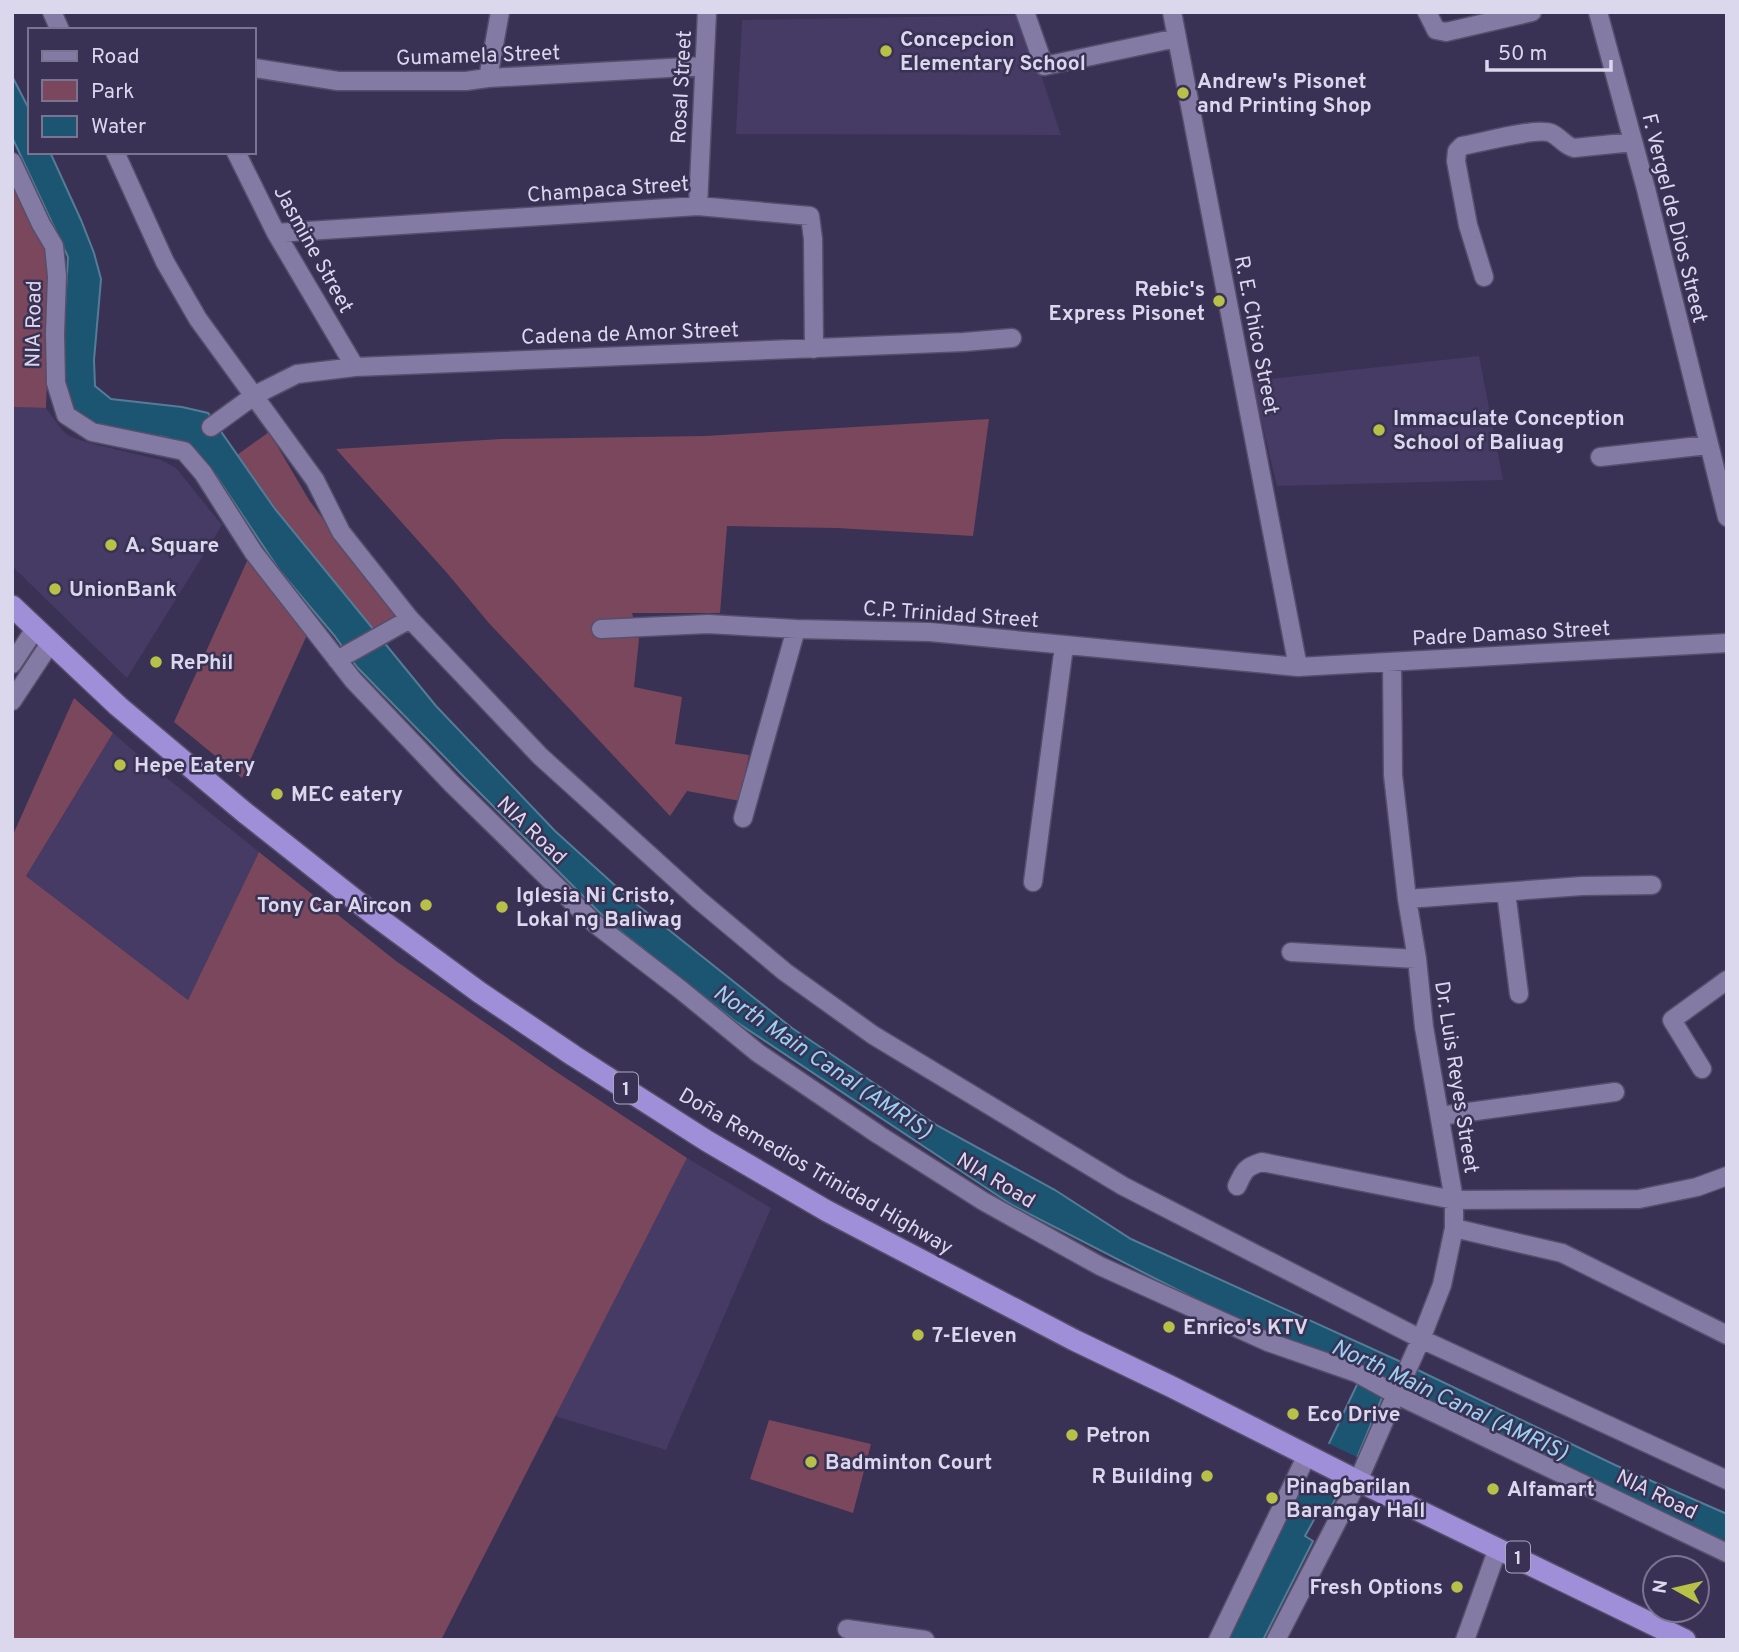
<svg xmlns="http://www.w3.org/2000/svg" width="1739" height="1652" font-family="Overpass,sans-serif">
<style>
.built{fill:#453b64}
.green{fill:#7a475c}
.water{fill:#1b5572;stroke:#557c97;stroke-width:2}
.pier{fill:#3a3254}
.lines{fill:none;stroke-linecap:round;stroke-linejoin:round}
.minor-casing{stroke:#564e6b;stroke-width:21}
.highway-casing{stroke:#564e6b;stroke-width:24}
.minor{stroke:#837ba3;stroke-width:18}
.highway{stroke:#9f8ed8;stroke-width:21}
.poi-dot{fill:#b7c148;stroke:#3a3254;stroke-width:2.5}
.labels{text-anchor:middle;stroke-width:5;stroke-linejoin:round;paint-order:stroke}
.shield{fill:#3a3254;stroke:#aba6bf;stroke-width:2}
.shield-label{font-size:19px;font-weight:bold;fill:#dbd7ed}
.poi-label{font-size:21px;font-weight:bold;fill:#dbd7ed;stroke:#3a3254;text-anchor:start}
.street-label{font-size:21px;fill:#dbd7ed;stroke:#3a3254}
.water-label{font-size:23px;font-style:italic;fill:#99d2f2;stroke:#3a3254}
</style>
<rect width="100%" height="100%" fill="#3a3254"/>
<path class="built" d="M1021,15l40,120 -325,-1 6,-114z
M1479,356l24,124 -226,6 -25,-105z
M12,407l34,1 16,22 7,6 20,7 72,17 15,8 46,57 -95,153 -115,-112z
M113,733l24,21 122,98 -71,148 -162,-124z
M687,1158l84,50 -105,242 -111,-34z"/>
<path class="green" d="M12,176l36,76 3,14 -5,142 -34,-1z
M989,419l-16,117 -136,-8 -110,-2 -7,87h-88l7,26 -5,48 48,10 -7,47 74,11 -9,46 -53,-10 -17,25 -182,-194 -41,-49 -111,-124 165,-10 204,-3z
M269,432l40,68 25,34 66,82 -25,16 -100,-123 -38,-54z
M248,559l59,76 -65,143 -68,-56z
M74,698l39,35 -87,143 162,124 71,-148 137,109 159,110 132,87 -246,482h-429v-803z
M769,1420l102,24 -18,69 -103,-34z"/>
<path class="water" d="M12,76l18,35v41h20l31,68 13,33 7,26 -7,81 1,26 16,13 71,8 26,6 67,96 161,197 119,125 75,68 162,129 146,98 117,64 76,49 268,122 216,104 112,49v29l-225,-108 -76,-34 -40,-13 -29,70 -27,51 -8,-4 -17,31 8,5 -50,99h-35l70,-149 26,-37 40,-84 -126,-49 -226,-116 -277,-184 -125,-98 -145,-145 -108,-111 -23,-32 -54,-64 -65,-97 -24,-28 -27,-9 -57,-8 -29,-13 -11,-15 -6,-27 7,-117 -56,-120z"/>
<path class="pier" d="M1325,1442l34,16 -20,39 -35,-18z"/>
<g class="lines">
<g class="minor-casing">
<path id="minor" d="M52,12l8,18
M1025,12l19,54 133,-28
M1172,12l126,655
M1427,12l9,18 10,2 86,-20
M1598,12l48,177 81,328
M254,68l84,13h128l22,-3 216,-12
M488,78l12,-66
M115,152l50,110 33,57 117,161 26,52 69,87 130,137 159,144 86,72 88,63 250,151 298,153 306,141
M236,152l40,81 79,134
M12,162l29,62 13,22 3,30 -2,58 1,49 10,32 26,17 92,19 19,22 51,80 99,127 99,104 142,139 87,67 77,63 121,82 104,66 117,65 168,76 89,31 40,22 330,158
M698,206l9,-194
M276,233l422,-27 112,10 3,23 1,110
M1484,277l-16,-52 -12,-64 1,-10 5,-5c18,-3 74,-19 89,-13 9,4 14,13 23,15l59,-6
M211,427l44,-32 42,-21 58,-7 609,-25 48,-4
M1600,457l108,-12
M601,629l107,-5 88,5 134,3 368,35 429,-24
M337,660l73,-41
M12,664l23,-35
M12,701l39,-59
M743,818l53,-189
M1033,882l31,-236
M1506,892l13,102
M1407,899l175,-13 70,-1
M1291,952l126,7
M1702,1069l-30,-49 55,-40
M1440,1116l175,-24
M1237,1186c7,-15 8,-19 25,-24l192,38 185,-1 58,-12 30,-11
M1454,1228l108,25 165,82
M847,1629l78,11
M1218,1640l89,-185
M1276,1640l82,-159 31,-71 32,-71 21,-54 12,-57v-28l-30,-173 -7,-68 -10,-60 -14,-124 -1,-113
M1465,1640l33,-92"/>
</g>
<g class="highway-casing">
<path id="highway" d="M12,606l106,100 126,106 129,102 106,78 95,64 133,85 120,70 247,129 98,47 186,94 327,159"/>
</g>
<use href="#minor" class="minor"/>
<use href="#highway" class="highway"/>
</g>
<g class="poi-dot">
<circle cx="886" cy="51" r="7"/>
<circle cx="1183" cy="93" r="7"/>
<circle cx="1219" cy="301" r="7"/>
<circle cx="1379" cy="430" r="7"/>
<circle cx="111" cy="545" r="7"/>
<circle cx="55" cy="589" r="7"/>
<circle cx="156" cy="662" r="7"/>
<circle cx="120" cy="765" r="7"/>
<circle cx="277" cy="794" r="7"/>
<circle cx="426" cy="905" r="7"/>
<circle cx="502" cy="907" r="7"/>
<circle cx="1169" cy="1327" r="7"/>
<circle cx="918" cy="1335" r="7"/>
<circle cx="1293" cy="1414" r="7"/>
<circle cx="1072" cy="1435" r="7"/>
<circle cx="811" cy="1462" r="7"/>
<circle cx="1207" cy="1476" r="7"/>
<circle cx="1493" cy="1489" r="7"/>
<circle cx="1272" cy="1498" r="7"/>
<circle cx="1457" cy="1587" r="7"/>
</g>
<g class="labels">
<g class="shield">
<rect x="614" y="1072.5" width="24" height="31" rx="5"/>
<rect x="1506" y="1541.5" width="24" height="31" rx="5"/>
</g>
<g class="shield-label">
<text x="626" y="1095">1</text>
<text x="1518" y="1564">1</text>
</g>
<g class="poi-label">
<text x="900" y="46">Concepcion<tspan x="900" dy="24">Elementary School</tspan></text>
<text x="1197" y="88">Andrew's Pisonet<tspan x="1197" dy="24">and Printing Shop</tspan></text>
<text x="1205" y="296" text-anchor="end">Rebic's<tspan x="1205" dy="24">Express Pisonet</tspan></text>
<text x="1393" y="425">Immaculate Conception<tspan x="1393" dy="24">School of Baliuag</tspan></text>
<text x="125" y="552">A. Square</text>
<text x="69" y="596">UnionBank</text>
<text x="170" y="669">RePhil</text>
<text x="134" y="772">Hepe Eatery</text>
<text x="291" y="801">MEC eatery</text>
<text x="516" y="902">Iglesia Ni Cristo,<tspan x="516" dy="24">Lokal ng Baliwag</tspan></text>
<text x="412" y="912" text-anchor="end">Tony Car Aircon</text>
<text x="1183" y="1334">Enrico's KTV</text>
<text x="932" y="1342">7-Eleven</text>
<text x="1307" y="1421">Eco Drive</text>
<text x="1086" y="1442">Petron</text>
<text x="825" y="1469">Badminton Court</text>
<text x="1193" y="1483" text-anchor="end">R Building</text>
<text x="1286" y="1493">Pinagbarilan<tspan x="1286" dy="24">Barangay Hall</tspan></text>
<text x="1507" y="1496">Alfamart</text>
<text x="1443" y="1594" text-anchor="end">Fresh Options</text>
</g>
<g class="street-label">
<text transform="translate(478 55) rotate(-2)" y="7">Gumamela Street</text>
<text transform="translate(681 87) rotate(-87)" y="7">Rosal Street</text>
<text transform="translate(608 189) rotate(-4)" y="7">Champaca Street</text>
<text transform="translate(1675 218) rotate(76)" y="7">F. Vergel de Dios Street</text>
<text transform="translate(314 249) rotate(61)" y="7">Jasmine Street</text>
<text transform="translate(33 324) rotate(-89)" y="7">NIA Road</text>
<text transform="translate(630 333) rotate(-2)" y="7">Cadena de Amor Street</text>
<text transform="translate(1257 335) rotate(79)" y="7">R. E. Chico Street</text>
<text transform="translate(951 614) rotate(4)" y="7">C.P. Trinidad Street</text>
<text transform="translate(1511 633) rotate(-3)" y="7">Padre Damaso Street</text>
<text transform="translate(532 830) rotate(44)" y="7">NIA Road</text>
<text transform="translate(1457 1077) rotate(81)" y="7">Dr. Luis Reyes Street</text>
<text transform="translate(816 1171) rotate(30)" y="7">Doña Remedios Trinidad Highway</text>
<text transform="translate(996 1180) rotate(31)" y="7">NIA Road</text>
<text transform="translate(1657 1494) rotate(26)" y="7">NIA Road</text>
</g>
<g class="water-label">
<text transform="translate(823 1061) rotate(34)" y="8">North Main Canal (AMRIS)</text>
<text transform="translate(1450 1399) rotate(25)" y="8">North Main Canal (AMRIS)</text>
</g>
</g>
<rect width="1739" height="1652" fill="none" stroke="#dbd7ed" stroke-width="28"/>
<rect x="28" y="28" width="228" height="126" fill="#3a3254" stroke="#7a7491" stroke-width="2"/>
<rect x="42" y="51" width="35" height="10" fill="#837ba3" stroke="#7a7491" stroke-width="2"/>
<text x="91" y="63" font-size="21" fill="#dbd7ed">Road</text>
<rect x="42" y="80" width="35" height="21" fill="#7a475c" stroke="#7a7491" stroke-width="2"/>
<text x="91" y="98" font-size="21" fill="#dbd7ed">Park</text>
<rect x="42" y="116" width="35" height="21" fill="#1b5572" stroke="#7a7491" stroke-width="2"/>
<text x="91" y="133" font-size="21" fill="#dbd7ed">Water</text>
<g transform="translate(1676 1589) rotate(278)"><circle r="33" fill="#3a3254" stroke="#7a7491" stroke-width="2"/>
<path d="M0-5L12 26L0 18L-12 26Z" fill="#b7c148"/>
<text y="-10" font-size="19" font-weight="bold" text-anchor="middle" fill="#dbd7ed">N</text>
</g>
<path d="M1487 60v10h124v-10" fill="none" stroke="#dbd7ed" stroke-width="3.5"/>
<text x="1498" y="60" font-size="21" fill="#dbd7ed" stroke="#3a3254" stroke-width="5" paint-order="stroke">50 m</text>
</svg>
